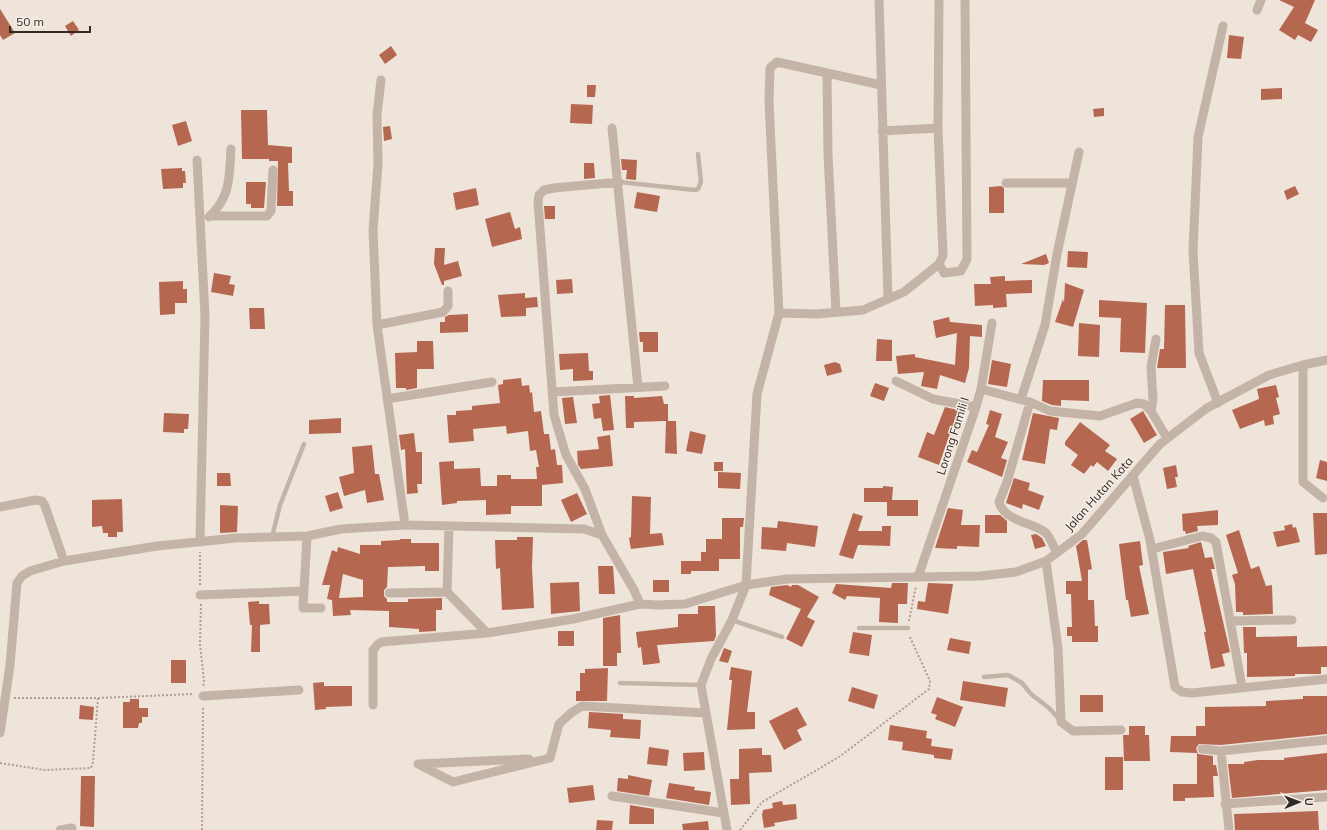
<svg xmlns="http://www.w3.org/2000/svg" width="1327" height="830" font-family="Mulish,sans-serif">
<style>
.building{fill:#b66750;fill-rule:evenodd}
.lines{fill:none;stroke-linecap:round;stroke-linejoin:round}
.path{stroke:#b09f92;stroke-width:2;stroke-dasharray:2 2;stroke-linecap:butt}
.service{stroke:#c4b4a8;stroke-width:4.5}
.minor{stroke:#c4b4a8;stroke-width:9}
.labels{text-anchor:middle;stroke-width:3;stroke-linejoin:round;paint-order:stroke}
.street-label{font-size:12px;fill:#322a27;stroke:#f6eee6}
</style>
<rect width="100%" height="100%" fill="#eee4da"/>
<path class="building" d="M1279,0h36l-10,23 13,7 -7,12 -13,-7 -3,5 -16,-10 15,-23z
M0,9l15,24 -12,7 -3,-5z
M73,21l6,9 -8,6 -6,-10z
M1229,35l15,2 -3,22 -14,-1z
M391,46l6,9 -12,9 -6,-9z
M587,85h9l-1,12h-8z
M1282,88v11l-21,1v-11z
M571,104l22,1 -1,19 -22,-1z
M1104,108v8l-10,1 -1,-8z
M241,110h26l1,35 24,2v16h-4l1,28h4v15h-16l1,-45h-9v-2h-27z
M186,121l6,20 -14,5 -6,-21z
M390,126l2,13 -8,2 -1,-14z
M621,159l16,1 -1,20 -10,-1 1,-9h-5z
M584,163h10l1,15 -11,1z
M182,168v3h3l1,12h-3v5l-20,1 -2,-20z
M246,182h20l-2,26h-13v-4h-5z
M1001,186l3,2v25h-15v-26z
M1295,186l4,8 -12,6 -3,-9z
M476,188l3,17 -23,5 -3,-17z
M637,192l23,4 -3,16 -23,-4z
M544,206h11v13h-10z
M510,212l5,17 5,-2 2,12 -30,8 -7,-28z
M435,248h10l-1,17 14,-4 4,15 -18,5v4h-2l-8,-21z
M1068,251l20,1 -1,16 -20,-1z
M1046,254l3,9 -5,2 -23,-1z
M214,273l17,3 -2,8 6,1 -2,11 -22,-4z
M1005,276v5l27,-1v13l-26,1 1,13 -14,1v-3l-18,1 -1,-22h17l-1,-7z
M572,279l1,14 -16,1 -1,-14z
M183,281v8h4v14h-12v11l-15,1 -1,-33z
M1065,283l19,7 -11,37 -18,-5 8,-23 1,4z
M525,293v5l12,-1 1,10 -12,1v8l-25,1 -3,-22z
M1099,300l48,3 -2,50 -25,-1 1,-34 -22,-1z
M1165,305h20l1,63h-29l3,-19h4z
M249,308h15l1,21h-15z
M468,314v18l-28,1v-11h5v-5l4,-2z
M949,317l1,5 32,3v12l-12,-1 -1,32 -4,15 -25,-8 -3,14 -16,-3 3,-14 -26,2 -2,-18 19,-2v3l40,8 2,-32 -21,5 -3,-17z
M1079,323l21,2 -1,32 -21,-1z
M639,332h19v20h-15v-10h-3z
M877,339l15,1v21h-16z
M417,341h16l1,28h-17v19l-11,2v-2h-10l-1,-35 22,-1z
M588,353l1,18h4v9l-20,1v-12l-13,1 -1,-16z
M992,360l19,4 -4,23 -19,-3z
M835,362l5,2 2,8 -15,4 -3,-11z
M521,378l1,8 7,-1 1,8 2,-1 2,20 7,-1 3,23h5l2,16 4,-1 2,16h5l1,18 -21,2v21h-31v8l-25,1v-15l-29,1v2l-15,2 -3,-43 15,-1v8l26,-1 1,18h16v-11h14v4h26l-1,-12h3l-3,-17 -6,1 -2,-20 -21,3 -1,-8 -33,3 1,12 -25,2 -2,-28h9v-4l16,-1v-4l28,-3 -2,-18 5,-1v-4z
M1043,380h46v21l-28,-1v6l-9,-1 -10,-4z
M875,383l14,5 -5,13 -14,-5z
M1276,385l3,12 -3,1 4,16 -7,2 1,8 -9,2 -1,-6 -24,9 -8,-19 27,-11 -2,-10z
M610,395l4,35 -11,1 -2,-13 -7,1 -2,-15 8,-1 -1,-7z
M625,396h9v2l28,-2 2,8h4v17h8l1,33 -12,-1 1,-32 -32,1v6h-8z
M573,397l4,26 -12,1 -3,-26z
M945,407l17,4 -6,15 -3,-1 -14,40 -21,-8 9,-25 7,3z
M990,410l12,4 -7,23 13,5 -7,16 6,2 -5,17 -35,-15 5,-12 5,2 12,-27 -3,-1z
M1143,411l14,24 -13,8 -14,-24z
M164,413l25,1 -1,15h-4v4l-21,-1z
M1033,413l26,5 -2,12 -7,-1 -5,35 -23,-4z
M341,418v15l-32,1v-14z
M1080,422l30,23 -5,6 12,8 -9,12 -11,-9 -4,5 -2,-2 -7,9 -13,-9 7,-10 -13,-10v-3z
M690,431l16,4 -4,19 -16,-3z
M414,433l2,19h6v32h-5l1,9 -11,1 -2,-45 -4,1 -2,-15z
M610,435l3,31 -32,3 -3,-4 -1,-14 22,-2 -2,-12z
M372,445l3,29h4l5,26 -17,3 -2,-13 -21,6 -5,-19 15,-4 -2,-26z
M1320,460l7,2v19l-11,-3z
M714,462h9v9h-9z
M1176,465l2,12h-3l2,10 -10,2 -4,-21z
M718,472l23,1 -1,16 -22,-1z
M217,473h13l1,13h-14z
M1014,478l16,5 -2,7 16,6 -5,14 -16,-6 -1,5 -16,-6z
M883,486l10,1 -1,13h26v16h-31v-14h-23v-14h19z
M338,492l5,16 -13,4 -5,-16z
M577,493l10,21 -16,8 -10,-22z
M632,496l19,1 -1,37 12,-1 2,12 -33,4 -2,-11 2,-1z
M122,499l1,33h-6v5h-9v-4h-5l-1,-7 -10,1v-27z
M220,505l18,1 -1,26 -17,1z
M948,508l15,2 -2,15h19l-1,22 -22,-1v3l-22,-1z
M1218,510v15l-21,1 1,5 -12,3 -1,-3h-2l-1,-17z
M853,513l10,3 -5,15h24v-5h9l-1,20 -32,-1 -5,14 -14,-4z
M1313,513h14v41l-12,1z
M985,515h15l7,6v12h-22z
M722,518h22l-1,9h-3v32h-21v12h-28v3h-10v-13h20v-9h5v-13h16z
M778,521l40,5 -3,21 -28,-4 -1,8 -25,-2 1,-22 15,1z
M1292,524l1,4 3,-1 4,15 -23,5 -4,-15 12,-2 -1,-4z
M1239,530l12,39 8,-3 7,20 6,-1 1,29 -30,1v-3h-7l-1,-28 -3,-9 6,-2 -12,-38z
M1036,534l6,4 4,8 -11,3 -4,-14z
M517,537h16l-1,30 2,41 -32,2 -2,-42 -4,1 -1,-29h22z
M400,539h11v4h28v28h-14v-5l-37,1 -1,20 -3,3v6l3,3v3h21v-3l34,-1v12h-6v21l-17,1v-3l-30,-2v-16l-39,-1 1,5 -18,1 -1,-16 -5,-1 3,-14h-8l10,-35 5,2 1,-5 22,7v-9h21v-4l19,-1zM343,574l20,6v17l-24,1z
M1083,540h4l5,29 -4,1v30h6l1,26h3v16h-26v-6h-5v-9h5l-1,-33h-5v-13h16l-6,-35z
M1140,541l3,24 -4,1 10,48 -18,3 -3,-17h-2l-7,-56z
M1201,542l4,16 7,-1 3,12h-4l19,83 -8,2 3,12 -14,3 -7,-37h2l-13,-63 -27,5 -3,-22 26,-4 -1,-2z
M598,566h15l2,28h-16z
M653,580h16v12h-16z
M579,582l1,29 -29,3 -1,-31z
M892,583h16l-1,21h-9v19l-19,-1 1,-24 -33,-2 -2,4 -13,-7 4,-9 55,4z
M928,583l25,1 -5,30 -31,-5 1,-8 7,1z
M787,585l4,2 1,-2h6l21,12 -12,20 8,4 -13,26 -16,-8 15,-30 -32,-14 2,-8z
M259,601v3h10l1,20 -10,1v27h-9l1,-27h-2l-2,-23z
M698,606h17l1,30 -2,5 -57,4 3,18 -17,2 -2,-18 -3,1 -2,-16 42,-5v-13h20z
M620,615l1,38h-4v13h-14v-48z
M1243,627h13v10l41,-1v11l30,-1v21h-6v7h-26v2l-48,1v-24h-3z
M558,631h16v15h-16z
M853,632l19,3 -3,21 -20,-3z
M950,638l21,4 -2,12 -22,-4z
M724,648l8,3 -4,12 -9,-2z
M171,660h15v23h-15z
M731,667l21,4 -5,41h8v17l-28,1 5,-50h-3z
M608,668l-1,33h-31v-10h4v-18h5v-4z
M963,681l45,7 -3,19 -45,-7z
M324,682v4h28v20l-26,1v2l-11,1 -2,-27z
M852,687l26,8 -4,14 -26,-8z
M1080,695h23v17h-23z
M1303,696h24v38l-106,11 -22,-1 -3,4 2,6 15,2v9h3l2,11h-5l1,21 -29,1v3h-12v-17h24v-31l-27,-1 1,-16h25v-10h9v-19l61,-1v-5l37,-2z
M937,697l26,10 -8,20 -20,-8 2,-4 -6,-2z
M130,699h9v9h9v9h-6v6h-3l-1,5h-15v-26h7z
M80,705l14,2 -1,13 -14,-1z
M797,707l10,18 -10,5 5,10 -18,10 -15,-29z
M589,712l34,2v5l18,1 -1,19 -30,-2 1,-7 -23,-2z
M890,725l37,6 -1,7 6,1 -1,7 22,3 -2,11 -17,-2v-3l-32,-5 1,-8 -15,-2z
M1129,726h16v9h4l1,26h-26l-1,-26h6z
M649,747l20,3 -2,16 -20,-2z
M762,748v7h9l1,17 -23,1 1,31 -19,1 -1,-26h9v-30z
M704,752l1,18 -21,1 -1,-18z
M1327,753v37l-95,8 -4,-34h16v-2l14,-2h26v-2z
M1105,757h18v33h-18z
M628,775l24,5 -3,16 -32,-5 1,-13 10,1z
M81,776h14l-1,51 -14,-1z
M669,783l26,4 -1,3 17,2 -2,13 -43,-7z
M593,785l2,15 -26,3 -2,-15z
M782,801l1,4 13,-1 1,15 -23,4 1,3 -11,2 -2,-13 1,-5 10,-2 -1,-5z
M630,805l24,4v15h-25z
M1318,811l1,19h-84l-1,-16z
M597,820l16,1 -1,9h-16z
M708,821l1,9h-26l-1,-6z"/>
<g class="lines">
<path class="path" d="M200,585v-33
M201,604l-1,40 4,37 -1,6
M909,621l7,-35
M14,698h84l95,-4
M0,763l45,7 46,-2 2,-6 5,-64
M202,830l1,-124
M740,830l22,-28 77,-45 90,-68 1,-8 -21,-46"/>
<path class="service" d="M619,182l76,8 3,-1 3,-7 -3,-28
M272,537l8,-32 24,-61
M732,620l50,17
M859,628h49
M984,677l24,-2 14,8 9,11 18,14 11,12
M620,683l81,2"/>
<path class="minor" d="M879,0l9,299
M1257,10l4,-10
M381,80l-4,35 1,49 -5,66 4,95 28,200
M612,128l26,259
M882,131l56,-3
M197,160l8,156 -5,226
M1006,183h66
M211,216h56l4,-5 2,-41
M209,217c22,-21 20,-39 22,-68
M939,264l5,9 17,-2 6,-12 -2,-259
M836,312l-8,-158 -1,-81 54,12
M779,313l-10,-212 1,-33 7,-6 50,11
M377,325l66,-13 5,-6v-15
M1303,365v117l20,16
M896,381l37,18 43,8
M981,389l49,13 20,9 50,5 37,-13 7,1 7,7 16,27
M553,392l112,-6
M387,399l105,-17
M1021,399l24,-74 12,-71 22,-102
M1030,402l-23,80 -8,20c5,19 32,20 46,30 5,4 9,16 12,21
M1218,403l-19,-50 -6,-102 5,-114 25,-111
M1151,411l2,-11 -2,-33 5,-28
M1133,476l17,64 25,147 7,5 10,1 135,-14
M0,507l35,-7 7,1 3,5 19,55
M449,526l-2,66 40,41
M602,535l-17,-46 -19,-34 -12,-40 -16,-213 1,-7 5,-5 10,-2 65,-6
M307,536l-4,72h18
M1152,549l50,-13 9,2 5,4 26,145
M1046,561l12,87 3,74 12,9 48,-1
M918,577l58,-170 5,-18 11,-66
M389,593l58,-1
M200,595l104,-4
M1231,621l61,-1
M203,696l96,-6
M373,705v-55l4,-5 4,-3 106,-9 86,-14 67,-15
M0,733l10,-68 7,-82 5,-7 8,-5 34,-10 93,-15 79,-8 71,-2 34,-7 64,-4 179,4 18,6 32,55 6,14 17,1 28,-1 61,-19 41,-6 193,-3 36,-4 30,-11 36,-27 78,-90 47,-36 62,-33 34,-10 24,-5
M1202,749l19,2 106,-11
M1221,751l8,79
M550,758l9,-34 12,-11 11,-7 124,7
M418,764l35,18 97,-24
M418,764l111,-5
M612,796l111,17
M1225,804l102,-7
M60,830l12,-2
M727,830l-26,-145 10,-26 21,-39 14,-35 11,-191 22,-81 38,1 46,-4 41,-18 35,-28 4,-9 -5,-127 1,-128"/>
</g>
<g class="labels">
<g class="street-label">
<text transform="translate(953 436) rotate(-72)" y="4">Lorong Famili I</text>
<text transform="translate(1099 494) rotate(-48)" y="4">Jalan Hutan Kota</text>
</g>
</g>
<g transform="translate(1299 802) rotate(89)" stroke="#f6eee6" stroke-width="3" paint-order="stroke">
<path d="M0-3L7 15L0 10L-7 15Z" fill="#322a27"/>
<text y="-6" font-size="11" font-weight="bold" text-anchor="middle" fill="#322a27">U</text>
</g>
<path d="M10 26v6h80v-6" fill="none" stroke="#322a27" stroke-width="2"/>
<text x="16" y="26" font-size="12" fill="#322a27" stroke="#f6eee6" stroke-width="3" paint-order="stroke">50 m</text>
</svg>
